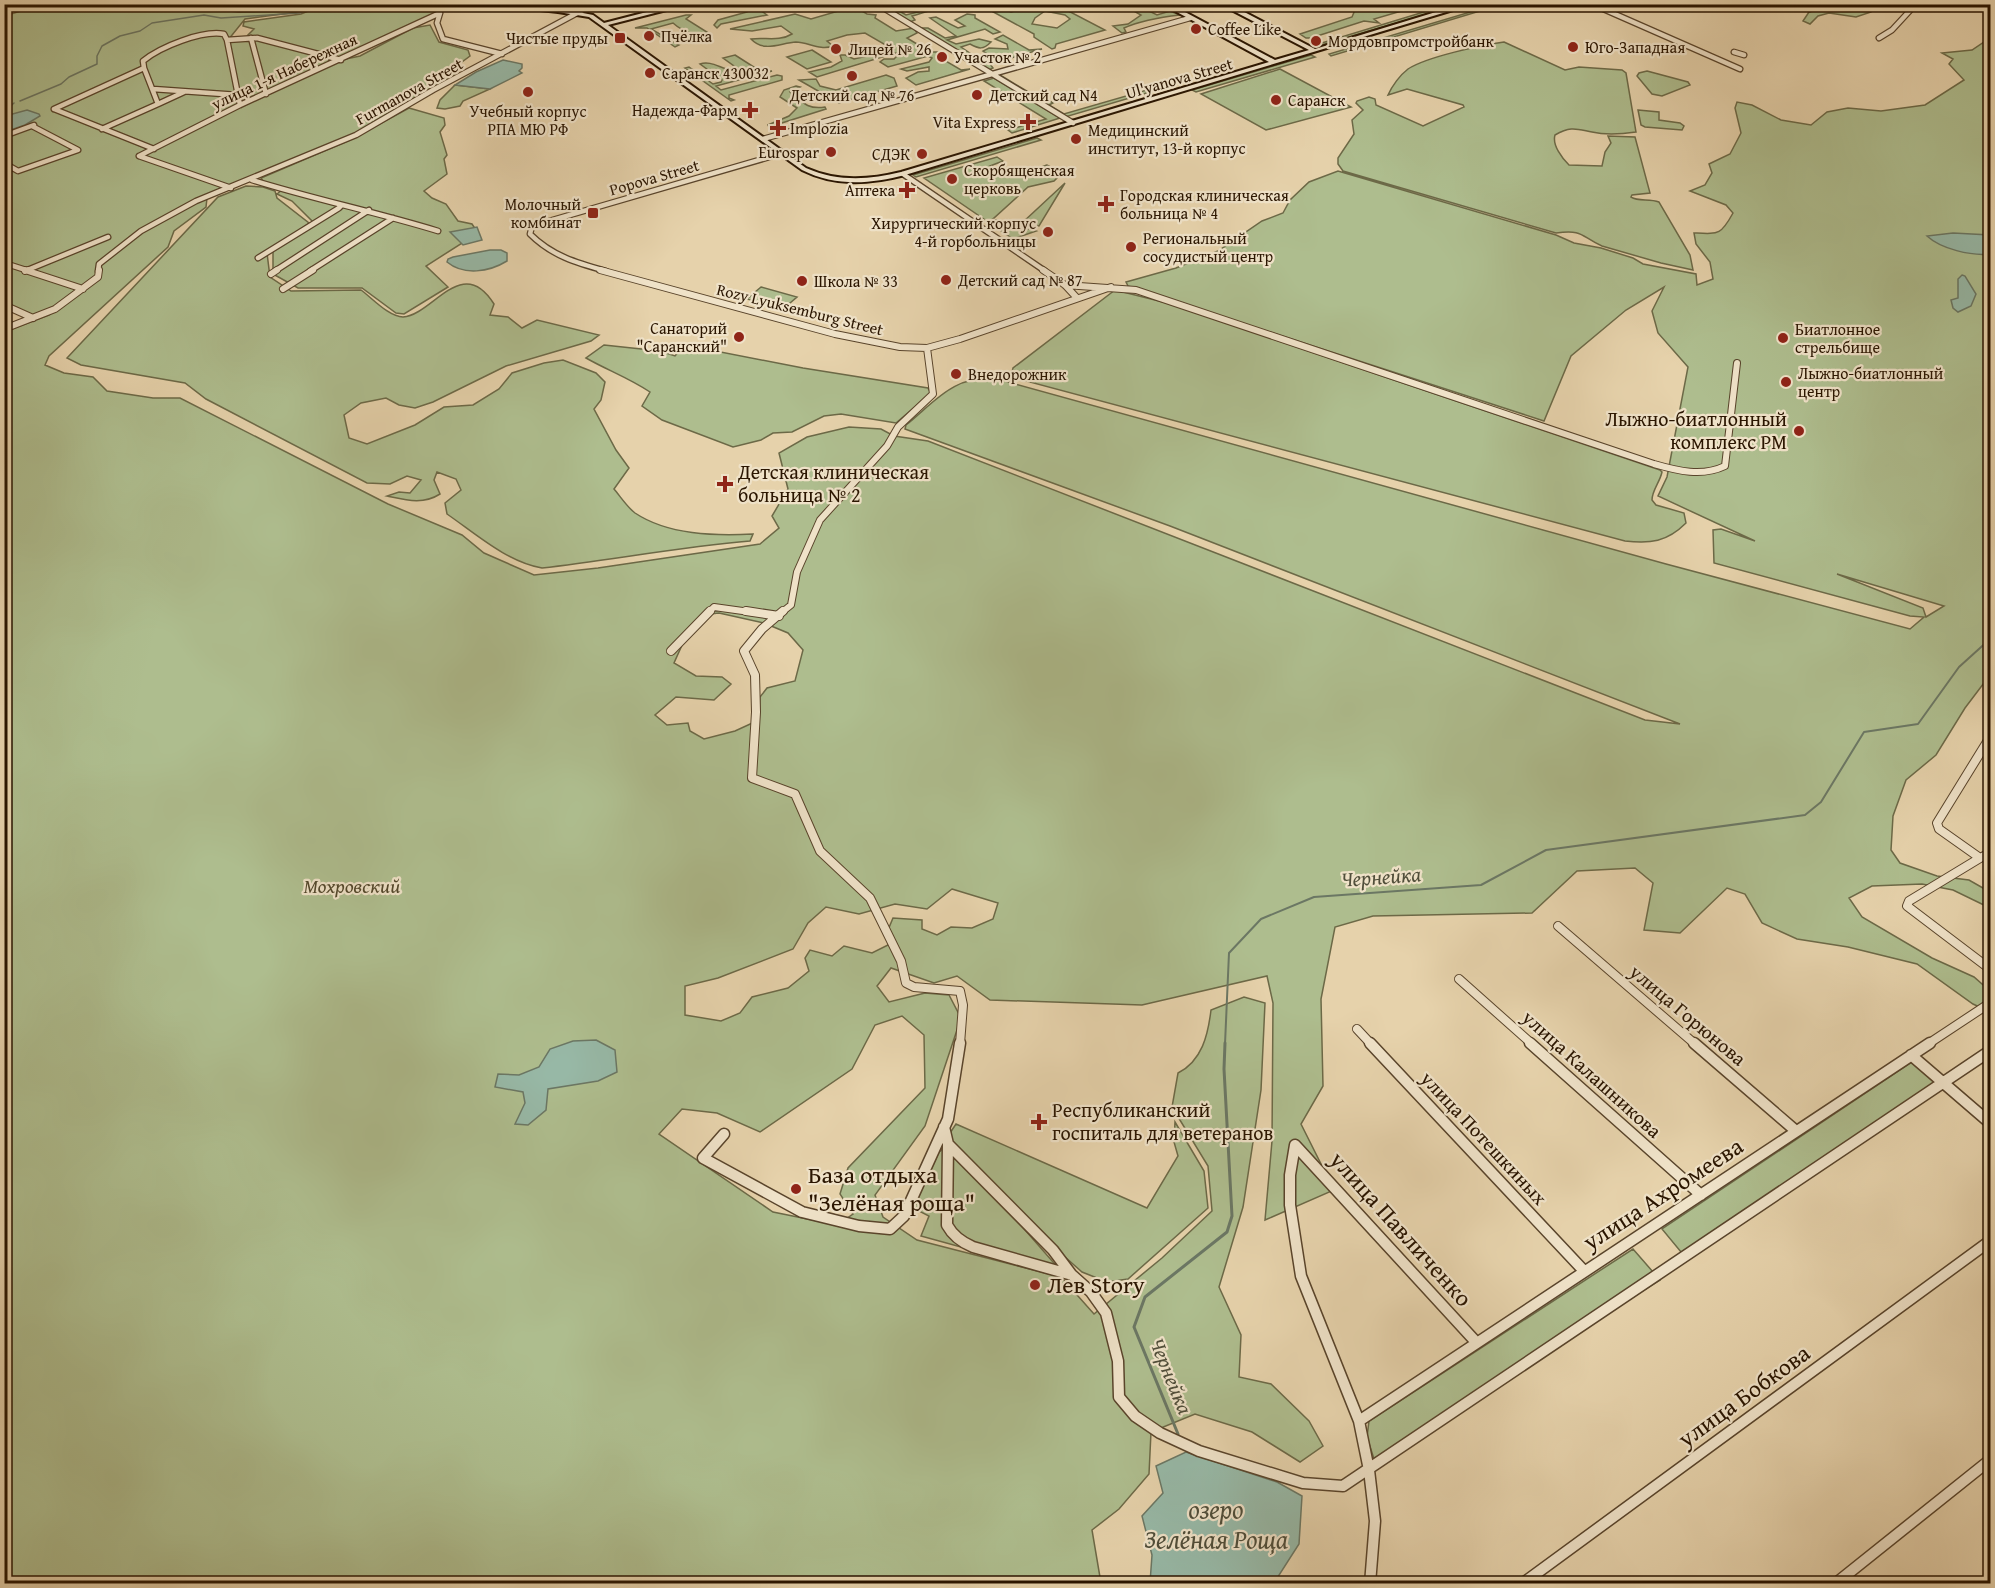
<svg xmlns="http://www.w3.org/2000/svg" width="1995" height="1588" font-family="'Gentium Book Plus',serif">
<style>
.green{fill:#aebd8e;stroke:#6c6947;stroke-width:1.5;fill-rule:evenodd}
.water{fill:#97b8a6;stroke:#6b7764;stroke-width:1.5}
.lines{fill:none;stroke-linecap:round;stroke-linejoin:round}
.stream-far2{stroke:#6b7764;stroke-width:1.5}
.stream-far1{stroke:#6b7764;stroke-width:2}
.stream{stroke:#6b7764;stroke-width:3}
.street-far3-casing{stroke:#59442b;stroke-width:7}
.street-far2-casing{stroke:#59442b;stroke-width:8}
.street-far1-casing{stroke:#59442b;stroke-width:10}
.street-casing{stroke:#59442b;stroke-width:13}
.secondary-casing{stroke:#2a1500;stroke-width:4}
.street-far3{stroke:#efe2c8;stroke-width:4.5}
.street-far2{stroke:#efe2c8;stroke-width:6}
.street-far1{stroke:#efe2c8;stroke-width:8}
.street{stroke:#efe2c8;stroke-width:10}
.secondary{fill:#efe2c8;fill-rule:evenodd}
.poi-dot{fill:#8f2418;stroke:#efe2c8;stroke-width:2}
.labels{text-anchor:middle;stroke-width:4.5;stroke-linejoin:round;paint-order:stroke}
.far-poi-label{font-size:16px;fill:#2a1500;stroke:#efe2c8;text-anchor:start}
.far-street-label{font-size:16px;fill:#2a1500;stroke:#efe2c8}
.poi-label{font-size:20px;fill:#2a1500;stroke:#efe2c8;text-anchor:start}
.park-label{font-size:20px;font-style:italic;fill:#52472b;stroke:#efe2c8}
.street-label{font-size:20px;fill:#2a1500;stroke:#efe2c8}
.water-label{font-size:21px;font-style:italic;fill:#504e3a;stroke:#efe2c8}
.near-poi-label{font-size:24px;fill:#2a1500;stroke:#efe2c8;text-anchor:start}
.near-street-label{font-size:24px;fill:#2a1500;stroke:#efe2c8}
.near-water-label{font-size:26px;font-style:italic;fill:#504e3a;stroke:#efe2c8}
</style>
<rect width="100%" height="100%" fill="#e6d2ab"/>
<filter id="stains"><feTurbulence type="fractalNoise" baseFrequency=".00333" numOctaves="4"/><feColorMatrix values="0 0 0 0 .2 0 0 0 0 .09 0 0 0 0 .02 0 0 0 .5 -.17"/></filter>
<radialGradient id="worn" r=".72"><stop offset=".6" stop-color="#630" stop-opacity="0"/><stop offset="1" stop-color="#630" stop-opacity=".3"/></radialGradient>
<path class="green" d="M42,4l149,3 48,5 66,-1 -60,8 -17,21 27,-3 -7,-2 6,-6 -11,-3 1,-4 57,-8 17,-7 113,1 8,3 -98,49 19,-4 53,-28 17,-3 9,17 29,8 2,6 -8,6 -5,9 3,3 -108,61 -145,63 -1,9 -32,24 -6,16 -119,109 -4,9 19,8 29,4 14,14 46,7h27l208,106 74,31 22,18 50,22 64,-7 162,-24 19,-16 -7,-12 16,-27 -9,-36 28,-16 42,-10 32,2 13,7 34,5 717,279 35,4 -510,-198 -265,-97 1,-4c31,-25 47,-50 91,-46l669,185 244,65 14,-12 -14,-1 -196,-53 -1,-33 8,-1 34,12 -97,-45 9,-19 21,-110 -30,-34 -6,-22 12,-24 -38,23 -55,46 -27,65 -416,-135 -2,-4 50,-14 42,-17 44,-30 21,-8 7,-13 19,-18 29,-11 218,64 18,8 27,5 32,10 10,6 53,10 1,11 16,-6 -3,-17 -14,-18 -2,-11c25,1 27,2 39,-20l-7,-8 -36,-14 15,-6 7,-12 -3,-9 21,-10 11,-21 -6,-25 2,-6 15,3 29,15 30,5 16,-13 21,-4 33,3 44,-6 39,-25 -15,-16 4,-5 -11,-6 30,-3 18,-12v637l-25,33 -29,47 -30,25 -13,36 -2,34 9,13 37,13 32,4 21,12v16l-37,-18 -31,-6 -50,2 -23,12 13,19 70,41 42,19 16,14v21l-17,-8 -56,-40 -69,-17 -51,-8 -35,-16 -17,-29 -18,-6 -47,45 -36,-3 9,-47 -18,-15 -58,3 -45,42 -159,3 -38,11 -14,72 2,87 -22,38 33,66 -69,30 7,-79 1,-138 -6,-27 -125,29 -152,-5 -33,-24 -23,7 -43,-15 -14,18 12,16 36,-9 24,2 12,23 -36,108 -50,69 8,22 34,23 144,37 33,37 68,-56 50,-47 -4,-45 -36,-59 6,-34c24,-12 30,-38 33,-63l33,-13 21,6 -4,87 -18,117 -24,80 22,48 -2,42 32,7 38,37 14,25 -23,16 -48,-30 -57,-18 -44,18 -2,42 -30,35 -27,21 9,53h-1096l-1,-1251 45,-17 19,-14 -35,17 -28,-13v-289zM1837,574l107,32 -18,11 -3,-9zM719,613l45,10 24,10 15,17 -8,31 -28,7 -7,9 -1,23 -24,11 -31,8 -14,-8 -2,-8 -21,2 -12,-10 21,-18 38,3 17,-16 -9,-7 -26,-1 -22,-13 9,-20 27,-29zM952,889l46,14 -5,16 -21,9 -21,-1 -14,8 -15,-6v-9l-29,-2 -5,12v15l-16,8 -28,-7 -12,10 -22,-6 -5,8 4,13 -21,17 -36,9 -12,16 -19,8 -36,-6v-29l33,-8 75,-29 15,-26 18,-16 33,7 36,-10 32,5zM902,1016l22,19 1,53 -77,80 -8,26 13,20 -16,11 -64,-13 -114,-78 23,-25 35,4 43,19 92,-63 23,-44z
M1045,4l12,1 48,25 -49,14 -1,4 -3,1 -18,-12v-3l-48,-26 14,-1 11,5zM1045,11l20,4 5,4 -13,9 -25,-4 3,-6z
M1450,4l8,1 -140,41 -3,-1z
M736,5h17l14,10 -46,9 -4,4 -3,-3 4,-5 29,-8 -1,-4z
M835,5h17l15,9 9,1 -1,3 21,13 18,-3 3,5 -10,5 23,14h8l-1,4 24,14 9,-1 -54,16 -10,-7 12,-6 11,-1v-4l-22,4 -6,-2 28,-7 3,-4 -4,-2 -40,11 -8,-5 4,-3h10l5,-5 -4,-1 -78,24 -8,-5 22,-5 11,-6 -2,-6h5l9,4 13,-3 -7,-7 6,-2 12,6 13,-5 -26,-15 -18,2 -20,6 6,5c-13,5 -25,-4 -37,-4 -16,1 -32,11 -45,-3 14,-2 28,3 41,-5l-11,-8 -29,5 -22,-2 65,-15 16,5 31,-9z
M884,5h5l17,10 12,-3 -12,-7h45l8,4 -1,2c-15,-7 -31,1 -46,5l3,4 -5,2z
M1123,5h14l20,10 13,-4 10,4c-18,2 -38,5 -56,13l2,4 -4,1 -9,-7 15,-2 13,-9z
M1422,5l-48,14 5,4 -15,-2 -53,17h-5l-6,-4 52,-17 3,-7 26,-4z
M1820,5h27l24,5v2l-15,5 -27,-4 -11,3 -8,8 -7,-3 6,-9z
M1487,7l3,1 -159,48 -2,-2z
M967,14l8,1v3l25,14 -7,2 -8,-5 -38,11 9,4 23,-5 12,3c-8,8 -12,7 -21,2l-9,3 22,15 11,-3 -11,-8 6,-3 19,1 -1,-5 -12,-5 8,-4 26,15 13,-1 -52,15 3,4 -4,2 -70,-42h9l17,10 11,-2 -26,-18 6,-1 22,11 7,-2 -10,-6z
M686,15h5l-5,4 24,15c-12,3 -27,-2 -37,-11l-22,6 28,16 -4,2 -28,-19h-12z
M1504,42l61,28 14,-3 43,3 4,3 10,59c-13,2 -32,3 -44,0 -16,-3 -21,-6 -37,3 -3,10 7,23 14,30l33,1 3,-14 6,-9 -3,-7 27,1 15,56 -18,2 -1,2c8,5 18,1 28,5l31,53 3,15 -32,-7 -59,-17c-21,-9 -18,-17 -46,-13l-213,-62 -5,-7v-6l16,-24 -2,-14 11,-10 -7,-7 1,-2 12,-4 6,2 1,6 47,21 41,-19 -1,-2 -56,-16 -19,6c4,-9 12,-20 20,-26 18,-12 74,-24 96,-27z
M812,50l19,12 -24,7 -20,-12z
M735,55l25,16h12l-56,15 5,4 56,-15 5,1v4l-53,15v3l5,2 -3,1 -46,-33 4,-1 24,17 8,-2 1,-2 -22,-16c11,-4 21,5 32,6l2,-4 -11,-8z
M1311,55l4,2 -119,35 -4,-2z
M1280,69l71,38 -85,23 -65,-36z
M1647,71l41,11 2,3 -28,11 -10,-2 -15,-18 2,-3z
M886,75l8,3 3,8 -58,17 -40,-23 17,-1 4,7 16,4z
M1000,75l30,18 5,-1 18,11 -4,2 15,9 107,-31 3,2 -109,32 -69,-41z
M994,78l66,40 -48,15 -4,-3 38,-11 -62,-38z
M455,85l35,4 -27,12 -3,5 -15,3 -8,-1 3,-8z
M796,86l4,1 -10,5c12,10 18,18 35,15l1,2 -57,18 -1,-2 21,-9 8,-8 -17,-11 4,-7z
M409,108l35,10 1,7 -5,7 7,23 -3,4 3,15 -23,17 8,7 14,6 12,17 14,3 6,9 -52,33 22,21 -44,27 -8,-1 -34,-25h-64l-25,-14v-23l41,-28 -22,-22 -15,-7 6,-5 -19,-6 -3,-5 89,-38z
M1638,110l21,2v8l21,3 4,3 -2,4 -37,-3 -4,-2z
M1037,138l4,2 -125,37 -3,-2z
M997,157l6,4 -13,5c19,13 37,6 57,-1l15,8 -8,8 -26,6 -35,32 43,12 -23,8 -89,-61z
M1065,183l-26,43 -17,-3z
M246,186l17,1 12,4 2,7 32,25 -42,30 3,24 21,14 70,-1c11,8 28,27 42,27 30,-2 59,-64 91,-13l-4,11 18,2 14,11 15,-8 62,15 -8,6 -85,25 -73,36 -18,6 -16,-3 -13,-7 -25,5 -17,12 5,23 18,6 48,-19 29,-18 29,-2 26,-16 13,-16 32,-10 19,-3 33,13 9,9 -4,18 -7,9 22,41 13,18 -15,21c6,7 13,18 21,24 33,22 80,23 118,21l-3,7c-70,6 -139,19 -208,27 -35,-6 -66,-34 -95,-54l-2,-11 16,-13 -5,-11 -19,-7 -3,8 6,14c-17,11 -34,6 -53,2l12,-4 11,1 11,-13 -14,-4 -17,8 -23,-1 -161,-84 -21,-16 -104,-18 -14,-7 151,-161z
M761,287l36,10 -14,12 -36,-10z
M1115,290l52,13 493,167 2,2c-2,10 -10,18 -10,28l4,5 28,8 2,10c-19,19 -36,21 -61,18l-614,-164 2,-9z
M604,345l56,6 15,5 10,-11 118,23 125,20 3,5 -35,30 -55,-9 -17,2 -32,16 -19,1 -12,7 -28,7 -71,-27 -20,-14 8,-14c-21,-14 -43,-22 -64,-34z
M1912,1062l25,21 -251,175 -24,-29z
M1175,1122l29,49 4,37 -80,71 -21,3 -25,-10 -17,-15 -112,-110 -3,-14 6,-9 191,84 31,-52 -4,-14z
M945,1148l60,59 55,63 -5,3 -134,-37 8,-20 -16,-8 26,-56z
M1633,1249l27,31 -286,179 -7,-22 2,-16z"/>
<path class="water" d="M503,60l19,4v4l-3,3 3,2 -32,16 -35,-4 21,-13z
M27,110l12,4 1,2 -15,9 -20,7v-16z
M477,227l5,13 -19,5 -13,-13z
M1953,233l37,2v19c-19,2 -49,-5 -63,-18z
M490,250h11l6,3v8c-18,11 -43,15 -60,1l1,-3 5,-2z
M1962,275l3,1 11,18 -5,12 -13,6 -5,-4 -2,-8 7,-2v-19z
M596,1040l19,10 2,22 -19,9 -50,8 -2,21 -18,15 -13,-1 10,-21 -2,-11 -28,-5 3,-13 21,1 20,-8 11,-18 23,-8z
M1186,1452l91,30 25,14 -3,48 -25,39h-124l2,-28 -10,-39 21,-23 -7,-27z"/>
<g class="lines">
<path class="stream-far2" d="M20,101l41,-17 8,-7 28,-13v-8l5,-10 18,-10 20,-5 12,-8 52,-8 17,3 79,-5 20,-9
M4,112l10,-9
M1990,576l-6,8 6,18"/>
<path class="stream-far1" d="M1225,1044l4,-91 32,-34 53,-22 167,-12 65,-35 259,-35 16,-13 43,-70 54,-8 41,-57 31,-28"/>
<path class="stream" d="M1178,1434l-44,-107 11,-30 82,-65 5,-16 -8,-147 1,-26"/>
<g class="street-far3-casing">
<path id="street-far3" d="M877,4l196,119
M1592,4l148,65
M1788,5l22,4 6,-5
M440,13l-3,10 6,16 59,15
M251,38l15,56
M1879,38l13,-8 24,-26
M227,40l30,-2 84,22
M1734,52l10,3
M153,89l85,6
M158,104l26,-12
M54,109l90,-41 -1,-7c17,-14 59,-31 81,-27l3,6 13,65
M54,109l100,40
M102,129l56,-25 -14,-36
M4,136l30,-11
M763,139l427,-121
M139,156l101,-51 200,-92
M139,156l92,32
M4,163l14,8 60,-21 -46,-24
M903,174l142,97
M252,180c61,19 124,32 186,51
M258,258l81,-50 2,-2 -3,-2
M4,263l25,8
M25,271l83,-34
M98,271l1,-7 42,-33 55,-30 160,-66 77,-45 161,-86
M275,271l94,-61
M310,271l83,-53
M606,271c-29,-8 -54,-15 -76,-37l2,-8 251,-73"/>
</g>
<g class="street-far2-casing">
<path id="street-far2" d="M25,270l58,19
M600,270l235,64 65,13 27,1 33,-9 151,-52
M1043,270l22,15 12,13
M25,271l3,-1
M271,274l6,-4
M1065,285l71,5 518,174c24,7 48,13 71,2l12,-103
M283,289l30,-19
M4,305l29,13
M4,329l51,-20 43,-32 1,-7
M708,613l6,-6 43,6
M781,613l10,-8 6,-33 23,-52 67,-74 11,-19 35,-33 -6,-46"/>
</g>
<g class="street-far1-casing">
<path id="street-far1" d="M746,611l33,5
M783,611l-21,18 -18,22 11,24 1,37 -4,66 43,16 25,57 50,47 31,63 5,22 8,4 46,4 3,14 -3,39
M671,651l39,-40
M1990,737l-53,86 2,6 41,29 -71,43 -2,5 83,63
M1980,858l10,-5
M1558,926l137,118
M1459,979l73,65
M1357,1029l14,15
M1928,1044l62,-41"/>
</g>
<g class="street-casing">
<path id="street" d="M1370,1043l214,228
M1530,1043l171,152
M1694,1043l102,88
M1911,1055l79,68
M944,1127l4,17 -1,81c6,11 14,17 26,22l99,28 19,17 15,21 12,48 1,36 16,19 25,17 39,18 104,32 40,3 647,-435
M724,1134l-21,24 99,54 57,14 31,3 14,-13 44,-97 12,-76
M948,1144l105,106 18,24
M1295,1145l-5,30v30l11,71 58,145 10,49 6,51 -5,63
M1295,1145l181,197
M1359,1421l571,-378
M1522,1584l468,-343
M1835,1584l155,-124"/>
</g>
<g class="secondary-casing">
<path id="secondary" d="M484,4h30l44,4 35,7 11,8 74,-19h12l-82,21 198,143c32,14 63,12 95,4l368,-110 -107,-58h8l105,56 34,-10 -89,-46h9l86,45 147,-45h11l-568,171c-35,9 -69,12 -103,-5l-213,-153 -31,-5z"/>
</g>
<use href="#street-far3" class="street-far3"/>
<use href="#street-far2" class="street-far2"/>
<use href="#street-far1" class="street-far1"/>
<use href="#street" class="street"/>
<use href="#secondary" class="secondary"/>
</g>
<g class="poi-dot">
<circle cx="1196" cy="29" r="6"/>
<circle cx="649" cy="36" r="6"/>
<rect x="614" y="32" width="12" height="12" rx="3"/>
<circle cx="1316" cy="41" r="6"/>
<circle cx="1573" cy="47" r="6"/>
<circle cx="836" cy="49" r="6"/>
<circle cx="942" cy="57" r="6"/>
<circle cx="650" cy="73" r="6"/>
<circle cx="852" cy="76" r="6"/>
<circle cx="528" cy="92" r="6"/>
<circle cx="977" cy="95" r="6"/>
<circle cx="1276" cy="100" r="6"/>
<path d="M747 101h6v6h6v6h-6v6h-6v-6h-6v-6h6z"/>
<path d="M1025 113h6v6h6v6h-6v6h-6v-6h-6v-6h6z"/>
<path d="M775 119h6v6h6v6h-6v6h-6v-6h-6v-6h6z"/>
<circle cx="1076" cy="139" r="6"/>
<circle cx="831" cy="152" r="6"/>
<circle cx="922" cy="154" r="6"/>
<circle cx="952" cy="179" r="6"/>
<path d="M904 181h6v6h6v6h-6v6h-6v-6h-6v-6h6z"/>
<path d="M1103 195h6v6h6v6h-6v6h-6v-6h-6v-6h6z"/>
<rect x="587" y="207" width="12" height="12" rx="3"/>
<circle cx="1048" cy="232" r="6"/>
<circle cx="1131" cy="247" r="6"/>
<circle cx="946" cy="280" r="6"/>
<circle cx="802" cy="281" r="6"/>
<circle cx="739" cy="337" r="6"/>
<circle cx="1783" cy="338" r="6"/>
<circle cx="956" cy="374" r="6"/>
<circle cx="1786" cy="382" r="6"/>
<circle cx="1799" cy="431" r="6"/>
<path d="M722 475h6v6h6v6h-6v6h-6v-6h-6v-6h6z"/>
<path d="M1036 1113h6v6h6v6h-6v6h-6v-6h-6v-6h6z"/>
<circle cx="796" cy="1189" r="6"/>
<circle cx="1035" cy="1285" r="6"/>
</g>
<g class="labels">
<g class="far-poi-label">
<text x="1208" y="35">Coffee Like</text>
<text x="661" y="42">Пчёлка</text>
<text x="608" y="44" text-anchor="end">Чистые пруды</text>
<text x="1328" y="47">Мордовпромстройбанк</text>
<text x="1585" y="53">Юго-Западная</text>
<text x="848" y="55">Лицей № 26</text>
<text x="954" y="63">Участок № 2</text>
<text x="662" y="79">Саранск 430032</text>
<text x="852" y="101" text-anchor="middle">Детский сад № 76</text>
<text x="989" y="101">Детский сад N4</text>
<text x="1288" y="106">Саранск</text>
<text x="738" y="116" text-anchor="end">Надежда-Фарм</text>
<text x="528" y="117" text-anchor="middle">Учебный корпус<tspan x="528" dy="18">РПА МЮ РФ</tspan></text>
<text x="1016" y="128" text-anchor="end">Vita Express</text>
<text x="790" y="134">Implozia</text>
<text x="1088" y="136">Медицинский<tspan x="1088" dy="18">институт, 13-й корпус</tspan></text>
<text x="819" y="158" text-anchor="end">Eurospar</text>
<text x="910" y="160" text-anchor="end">СДЭК</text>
<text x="964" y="176">Скорбященская<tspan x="964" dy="18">церковь</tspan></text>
<text x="895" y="196" text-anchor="end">Аптека</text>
<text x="1120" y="201">Городская клиническая<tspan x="1120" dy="18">больница № 4</tspan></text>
<text x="581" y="210" text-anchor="end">Молочный<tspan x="581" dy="18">комбинат</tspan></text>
<text x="1036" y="229" text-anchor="end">Хирургический корпус<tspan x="1036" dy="18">4-й горбольницы</tspan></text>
<text x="1143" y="244">Региональный<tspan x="1143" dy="18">сосудистый центр</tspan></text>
<text x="958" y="286">Детский сад № 87</text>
<text x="814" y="287">Школа № 33</text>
<text x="727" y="334" text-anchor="end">Санаторий<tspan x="727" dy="18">"Саранский"</tspan></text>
<text x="1795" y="335">Биатлонное<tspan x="1795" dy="18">стрельбище</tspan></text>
<text x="1798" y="379">Лыжно-биатлонный<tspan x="1798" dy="18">центр</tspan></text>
<text x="968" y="380">Внедорожник</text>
</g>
<g class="far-street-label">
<text transform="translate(284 71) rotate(-25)" y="6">улица 1-я Набережная</text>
<text transform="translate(1179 78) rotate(-16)" y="6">Ul'yanova Street</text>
<text transform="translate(409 91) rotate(-29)" y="6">Furmanova Street</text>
<text transform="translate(654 177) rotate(-16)" y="6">Popova Street</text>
<text transform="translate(800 309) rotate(14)" y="6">Rozy Lyuksemburg Street</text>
</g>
<g class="poi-label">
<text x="1787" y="426" text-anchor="end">Лыжно-биатлонный<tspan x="1787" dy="23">комплекс РМ</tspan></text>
<text x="738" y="479">Детская клиническая<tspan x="738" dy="23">больница № 2</tspan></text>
<text x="1052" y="1117">Республиканский<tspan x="1052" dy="23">госпиталь для ветеранов</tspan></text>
</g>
<g class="park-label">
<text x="352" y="893">Мохровский</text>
</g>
<g class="street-label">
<text transform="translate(1688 1015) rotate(40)" y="7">улица Горюнова</text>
<text transform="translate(1592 1074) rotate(42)" y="7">улица Калашникова</text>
<text transform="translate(1484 1138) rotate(47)" y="7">улица Потешкиных</text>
</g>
<g class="water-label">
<text transform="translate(1381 877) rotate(-4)" y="7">Чернейка</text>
<text transform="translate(1171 1376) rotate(68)" y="7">Чернейка</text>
</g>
<g class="near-poi-label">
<text x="808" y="1183">База отдыха<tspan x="808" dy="28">"Зелёная роща"</tspan></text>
<text x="1047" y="1293">Лев Story</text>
</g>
<g class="near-street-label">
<text transform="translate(1663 1194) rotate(-33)" y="8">улица Ахромеева</text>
<text transform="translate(1401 1229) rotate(48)" y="8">улица Павличенко</text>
<text transform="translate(1744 1396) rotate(-36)" y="8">улица Бобкова</text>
</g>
<g class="near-water-label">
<text x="1216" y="1518">озеро<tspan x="1216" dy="30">Зелёная Роща</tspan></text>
</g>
</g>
<rect width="1995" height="1588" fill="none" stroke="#e6d2ab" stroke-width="24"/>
<rect x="6" y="6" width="1983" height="1576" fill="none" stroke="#2a1500" stroke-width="3"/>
<rect x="12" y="12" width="1971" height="1564" fill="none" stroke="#2a1500" stroke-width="1.5"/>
<rect width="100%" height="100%" filter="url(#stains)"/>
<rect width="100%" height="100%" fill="url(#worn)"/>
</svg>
